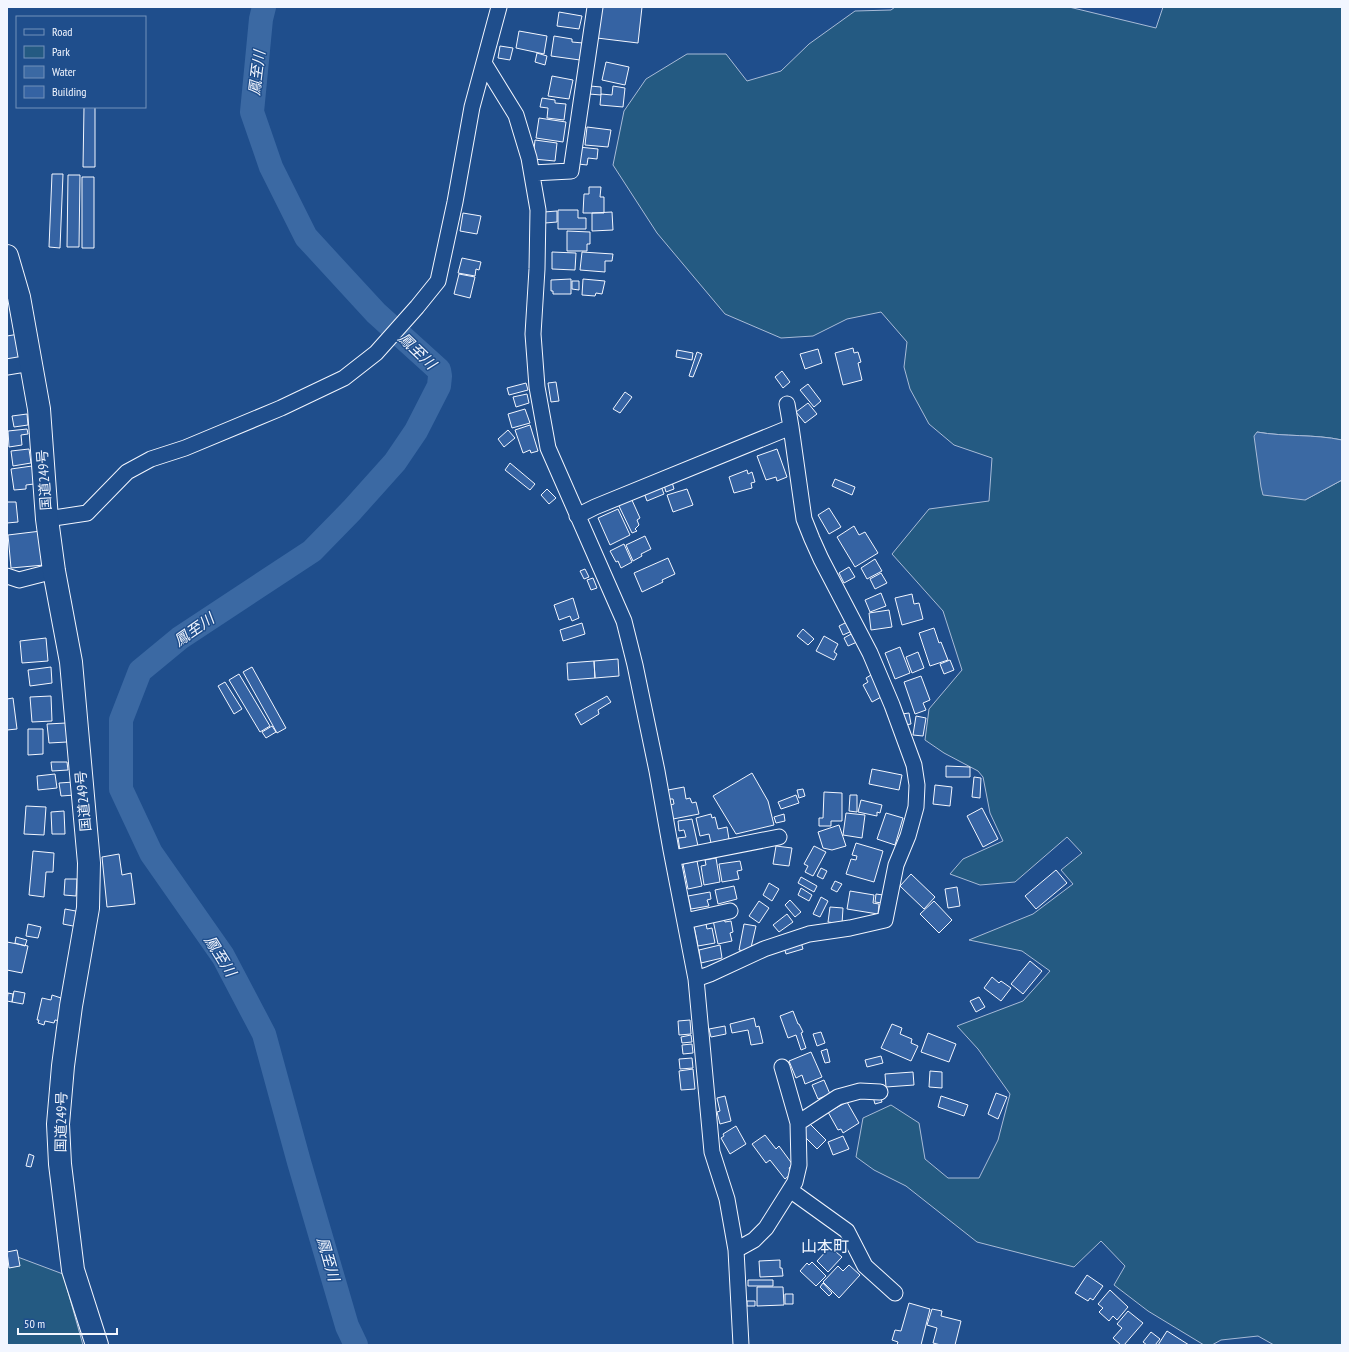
<svg xmlns="http://www.w3.org/2000/svg" width="1349" height="1352" font-family="'PT Sans Narrow','Noto Sans JP',sans-serif">
<style>
.green{fill:#245a82;stroke:#a8bbd7}
.water{fill:#3b69a3;stroke:#a8bbd7}
.lines{fill:none;stroke-linecap:round;stroke-linejoin:round}
.river{stroke:#3b69a3;stroke-width:24}
.building{fill:#3563a3;stroke:#f2f6ff}
.minor-casing{stroke:#f2f6ff;stroke-width:17}
.highway-casing{stroke:#f2f6ff;stroke-width:24}
.minor{stroke:#1f4e8c;stroke-width:15}
.highway{stroke:#1f4e8c;stroke-width:22}
.labels{text-anchor:middle;stroke-width:3;stroke-linejoin:round;paint-order:stroke}
.street-label{font-size:14px;fill:#f2f6ff;stroke:#1f4e8c}
.water-label{font-size:15px;font-style:italic;fill:#f2f6ff;stroke:#1f4e8c}
.quarter-label{font-size:16px;fill:#f2f6ff;stroke:#1f4e8c}
</style>
<rect width="100%" height="100%" fill="#1f4e8c"/>
<path class="green" d="M895,7h174l87,21 7,-21h179v433c-28,-6 -57,-3 -85,-8l48,68 37,-20v865h-68l-16,-9 -37,4 -9,5h-8l-56,-34 -34,-26 11,-19 -24,-25 -27,26 -97,-25 -71,-56 -32,-16 -18,-13 7,-39 28,-13 28,18 6,36 23,19h31l19,-38 12,-46 -32,-45 -21,-23 66,-25 27,-30 -28,-20 -53,-11 64,-26 40,-30 -12,-14 21,-17 -15,-16 -52,45 -35,3 -30,-11 13,-15 40,-18 -13,-28 -7,-36 -5,-6 -34,-18 -19,-13 4,-31 33,-39 -19,-59 -51,-57 37,-45 60,-8 3,-43 -38,-13 -25,-21 -19,-35 -6,-22 3,-25 -26,-30 -34,7 -34,17 -32,2 -56,-24 -68,-81 -44,-68 11,-54 22,-32 41,-25h39l21,27 34,-10 28,-27 46,-33 36,-1z
M7,1253l56,21 20,71h-76z"/>
<path class="water" d="M1257,432c28,5 57,2 85,8v40l-37,20 -42,-5 -2,-8 -7,-51z"/>
<g class="lines">
<path class="river" d="M264,7l-3,12 -9,93 19,55 35,70 70,76 63,57 1,6 -1,10 -23,45 -21,31 -43,48 -40,41 -132,87 -40,33 -19,49v69l30,64 72,103 41,78 35,128 48,164 9,19"/>
</g>
<path class="building" d="M600,7h42l-4,36 -41,-5z
M559,12l23,4 -3,13 -22,-3z
M519,31l28,5 -3,18 -28,-6z
M554,36l18,3v3l11,1 -3,17 -29,-4z
M500,46l13,2 -3,12 -12,-2z
M537,53l10,3 -2,9 -10,-3z
M606,62l23,5 -4,18 -23,-5z
M552,76l21,4 -4,19 -21,-3z
M590,86l11,1v8l-12,-1z
M613,86l12,2 -2,19 -23,-2 1,-11 11,1z
M542,98l13,2v3l11,1 -2,16 -17,-2 1,-10 -8,-1z
M84,107h11v60h-12z
M539,118l27,4 -3,20 -27,-4z
M587,127l24,3 -3,17 -23,-2z
M535,140l22,3 -2,18 -22,-2z
M579,147l19,2 -1,10 -9,-1 -1,7 -9,-1z
M52,174h11l-3,74 -11,-1z
M68,175h12l-1,72h-12z
M82,177h12v71h-12z
M589,187h12l-1,10h4v16h-21l1,-19h5z
M558,210h20v8h8v11h-28z
M557,211v11l-12,1 -1,-11z
M612,212l1,18 -21,1v-18z
M463,213l18,3 -4,18 -17,-3z
M567,231l23,1v12h-3v7h-20z
M552,252l24,1 -1,17 -23,-1z
M582,252l31,2 -1,7h-7v11l-25,-2z
M462,258l19,4 -2,8 -3,-1 -1,7 -17,-3z
M459,274l16,3 -5,21 -16,-4z
M571,279v15h-18v-3h-2v-11z
M583,279l22,2 -3,13 -6,-1 -1,3 -13,-1z
M572,281h7v9l-7,-1z
M19,334l6,24 -18,4v-26z
M853,348l1,5 4,-1 3,10 -3,1 4,17 -19,5 -8,-32z
M818,349l4,14 -17,6 -5,-15z
M677,350l16,3 -1,7 -16,-3z
M697,352l5,2 -9,23 -4,-1z
M782,371l8,11 -7,6 -8,-11z
M556,382l3,19 -8,1 -3,-19z
M526,383l2,7 -19,5 -2,-7z
M808,384l13,17 -7,6 -14,-17z
M625,392l7,5 -12,16 -7,-4z
M527,394l2,9 -13,4 -3,-10z
M808,403l9,11 -12,9 -9,-11z
M525,409l5,14 -18,5 -4,-14z
M27,414l1,11 -14,2 -2,-11z
M530,425l8,26 -7,2 -1,-3 -7,3 -8,-23z
M27,429l1,5 -7,1 1,10 -13,2 -1,-16z
M508,430l7,8 -11,9 -6,-8z
M29,449l2,14 -18,3 -2,-15z
M777,449l10,28 -10,4 -1,-4 -10,3 -9,-24z
M510,463l25,21 -5,6 -25,-20z
M32,466l2,18 -8,1v4l-12,1 -3,-21z
M747,470l1,4 4,-2 3,10 -4,1 1,5 -18,5 -5,-16z
M835,479l20,8 -3,8 -20,-9z
M672,482l2,7 -8,3 -2,-7z
M661,486l3,8 -17,7 -3,-8z
M547,489l9,9 -7,6 -8,-9z
M687,489l6,16 -20,7 -6,-17z
M631,498l9,20 -3,2 2,5 -4,4 2,2 -5,2 -14,-29z
M7,502h9l2,20 -11,1z
M829,508l12,19 -12,7 -11,-19z
M618,509l12,26 -20,10 -12,-27z
M854,526l5,9 6,-3 13,21 -23,14 -18,-30z
M41,531l3,34 -33,3 -3,-33z
M645,536l6,13 -10,5 1,2 -9,5 -7,-16z
M624,544l8,18 -11,6 -3,-7 -2,1 -6,-11z
M668,558l7,16 -13,6 1,2 -21,10 -8,-19z
M875,559l7,12 -15,8 -6,-11z
M849,567l6,10 -11,6 -5,-10z
M585,569l4,8 -5,2 -4,-8z
M881,573l6,10 -12,6 -5,-10z
M593,578l4,10 -6,2 -4,-10z
M881,593l5,13 -16,6 -5,-12z
M912,594l2,10 5,-1 4,16 -21,6 -7,-27z
M573,598l6,20 -7,3 -2,-5 -11,4 -5,-15z
M889,610l3,17 -21,3 -2,-17z
M847,622l5,9 -9,4 -4,-9z
M582,623l3,11 -22,7 -3,-11z
M934,628l5,15 2,-1 7,18 -18,6 -11,-33z
M803,629l11,10 -6,6 -11,-9z
M853,633l4,9 -9,4 -4,-8z
M824,636l14,8 -4,8 3,2 -3,6 -18,-9z
M46,638l2,23 -26,2 -2,-22z
M900,647l10,26 -15,6 -10,-26z
M918,652l6,16 -12,5 -6,-16z
M618,659l1,17 -24,2 -1,-17z
M950,660l4,10 -10,4 -4,-10z
M594,661l1,17 -27,2 -1,-17z
M51,667l1,16 -22,3 -2,-16z
M252,667l34,61 -9,5 -34,-61z
M239,674l31,52 -10,6 -31,-52z
M871,675l12,21 -11,6 -9,-17 5,-3 -2,-4z
M921,676l9,24 -7,3 3,7 -11,4 -11,-32z
M225,682l17,27 -8,5 -16,-28z
M51,696l1,25 -20,1 -2,-25z
M607,696l4,6 -13,8 1,4 -18,11 -6,-11z
M13,698l4,31 -10,1v-31z
M909,713l2,11 -6,1 -3,-11z
M916,716l10,2 -3,18 -10,-1z
M66,723l1,19 -18,1 -2,-19z
M272,726l4,6 -10,6 -4,-6z
M28,729h15v25l-15,1z
M51,762h16l1,8 -16,1z
M946,766l24,1v10h-24z
M872,769l30,6 -3,15 -30,-6z
M752,773l16,28 6,24 -38,9 -23,-38z
M55,774l2,14 -19,2 -1,-14z
M974,777l7,1 -1,20 -8,-1z
M74,782l1,13 -14,1 -2,-13z
M935,785l17,2 -2,19 -17,-2z
M684,787l2,12 4,-1 2,5 4,-1 3,12 -26,5 -3,-14 4,-1 -1,-5h-4l-1,-9z
M803,789l2,7 -6,2 -2,-8z
M824,792l18,1v28h-11v5h-12v-8h4z
M796,795l3,8 -18,6 -3,-7z
M850,795h7v17l-8,-1z
M861,800l21,5 -2,8 -3,-1v4l-19,-4z
M26,806l20,1 -2,28 -20,-1z
M982,808l16,31 -15,8 -16,-31z
M64,811l1,23h-13l-1,-22z
M846,813l19,2 -3,23 -19,-3z
M886,813l17,5 -8,27 -18,-6z
M711,814l1,4 3,-1 3,12 9,-2 2,12 -18,4 -2,-9 -9,2 -4,-18z
M784,814l1,7 -9,2 -2,-6z
M692,819l6,27 -18,4 -2,-12 8,-1 -2,-7 -5,1 -1,-10z
M839,825l7,21 -14,4 -9,-2 -5,-16z
M856,843l27,8 -9,31 -28,-8 5,-15 5,1 1,-4 -5,-1z
M776,846l16,2 -3,18 -16,-2z
M814,846l12,6 -13,24 -8,-4 3,-6 -4,-2z
M33,851l21,2 -1,19h-7l-2,25 -15,-2z
M119,854l3,21 9,-2 4,31 -28,3 -5,-50z
M716,858l4,24 -16,3 -3,-19 5,-1 -1,-5z
M697,861l5,25 -14,3 -5,-25z
M740,861l2,9 -5,1 2,8 -17,3 -3,-18z
M821,868l6,3 -4,8 -6,-3z
M1056,870l11,13 -31,26 -11,-13z
M911,874l24,23 -11,12 -24,-23z
M801,877l16,9 -3,6 -16,-9z
M65,879h12l-1,17 -12,-1z
M835,881l7,3 -5,8 -6,-3z
M769,883l10,6 -7,12 -9,-6z
M734,886l3,13 -19,5 -3,-14z
M957,887l3,19 -12,2 -3,-19z
M801,888l11,7 -3,6 -11,-6z
M850,891l24,4 -1,8 6,1 -1,10 -31,-5z
M710,892l1,7 -4,1 2,6 -18,3 -3,-13z
M876,894l7,1 -1,8 -7,-1z
M821,897l7,4 -8,16 -7,-3z
M790,900l11,12 -6,5 -10,-12z
M759,901l10,7 -10,15 -10,-7z
M934,901l18,19 -13,13 -19,-19z
M830,907l13,1 -1,16 -14,-2z
M65,909l16,3 -3,15 -15,-3z
M787,914l6,8 -14,10 -6,-7z
M724,918l1,4 6,-1 2,11 -3,1 2,8 -14,3 -5,-24z
M705,919l2,10 5,-1 3,15 -17,3 -4,-20z
M28,924l13,3 -3,11 -12,-2z
M744,924l12,2 -6,26 -11,-2z
M16,937l11,3 -2,6 -10,-3z
M7,942l21,4 -6,27 -15,-3z
M801,942l2,7 -17,5 -2,-7z
M720,945l2,13 -21,5 -2,-13z
M1030,961l12,10 -19,23 -12,-10z
M992,977l7,6 2,-2 10,7 -10,13 -17,-13z
M14,991l11,2 -2,11 -11,-2z
M8,993l5,1 -1,8 -5,-1z
M52,995l9,3v2l4,1 -5,20 -5,-1 -1,3 -9,-2 -1,4 -6,-2 1,-3h-2l5,-22 9,2z
M979,997l6,10 -9,5 -6,-11z
M793,1011l5,13h1l4,8 -2,1 5,15 -5,2 -5,-15 -8,3 -8,-22z
M754,1018l2,9 3,-1 4,17 -12,2 -3,-15 -16,3 -2,-9z
M690,1020l1,14 -12,1 -1,-14z
M892,1024l10,4 -2,6 12,5 -1,4 7,3 -7,15 -30,-13z
M725,1026l1,8 -15,3 -2,-8z
M821,1032l4,11 -8,3 -4,-12z
M928,1033l28,11 -7,18 -28,-10z
M691,1035l1,7 -10,1 -1,-6z
M692,1044l1,9 -10,1 -1,-9z
M827,1049l3,13 -5,1 -4,-12z
M811,1052l11,25 -17,7 -3,-9 -6,3 -7,-17z
M881,1056l2,7 -16,4 -2,-7z
M692,1058l1,10 -13,1 -1,-10z
M693,1069l2,20 -14,1 -2,-19z
M930,1071l12,1v16l-13,-1z
M913,1072l1,13 -28,2 -1,-13z
M824,1080l6,14 -12,5 -6,-14z
M996,1093l11,4 -9,22 -10,-5z
M880,1095l2,7 -7,2 -2,-7z
M725,1096l6,25 -11,3 -3,-12 3,-1 -3,-13z
M941,1096l27,9 -4,11 -26,-9z
M847,1102l12,21 -16,10 -2,-4 -3,1 -10,-18z
M809,1123l17,17 -9,9 -17,-17z
M736,1126l10,18 -16,10 -9,-16 3,-2 -1,-2z
M765,1135l11,14 3,-3 14,19 -4,3 3,5 -7,6 -15,-19 -4,3 -14,-19z
M843,1136l6,13 -16,6 -5,-13z
M29,1154l5,2 -3,11 -5,-1z
M830,1247l12,10 -14,15 -11,-11z
M17,1250l3,16 -11,2 -2,-16z
M780,1260v8h2l1,8 -23,1 -1,-16z
M812,1262l14,14 -10,10 -16,-15 7,-8 2,2z
M849,1265l11,10 -21,23 -16,-16 15,-16 5,5z
M1087,1275l16,11 -10,14 -3,-2 -2,3 -13,-8z
M748,1280h25v6h-25z
M823,1283l9,10 -3,3 -9,-9z
M757,1287h26l1,18 -27,1z
M1110,1290l18,17 -11,13 -4,-4 -4,5 -10,-9 4,-4 -5,-4z
M785,1294h8v10h-8z
M747,1301h8v5h-8z
M909,1303l21,6 -9,36h-24l1,-3 -6,-2 3,-10 6,1z
M932,1309l10,2 -1,5 20,5 -6,24h-14l-8,-2 4,-15 -10,-3z
M1128,1311l15,12 -19,22h-3l-8,-7 9,-10 -5,-4z
M1167,1331l22,14h-31z
M1151,1332l9,7 -5,6h-8l-4,-3z"/>
<g class="lines">
<g class="minor-casing">
<path id="minor" d="M484,63l32,52 13,43 9,52 -1,59 -4,65 4,53 11,61 76,173 11,44 22,106 14,79 25,129 16,173 15,47 9,51 5,95
M532,173l39,-2 24,-164
M7,367l24,-4
M787,404l4,23
M577,516l18,-9 196,-80 13,92 8,20 9,20 49,94 22,52 22,60 3,20 -1,22 -8,29 -12,29 -11,55 -35,8 -41,6 -45,15 -54,25 -14,5
M47,519l40,-6 40,-41 24,-13 34,-11 96,-40 63,-30 32,-25 41,-46 21,-26 17,-79 17,-95 27,-100
M7,576l12,4 35,-9
M673,858l106,-21
M685,921l45,-10
M782,1067l16,56
M790,1190l57,41 18,35 30,27
M736,1250l18,-10 12,-12 29,-46 4,-17 -1,-42 40,-26 22,-6 20,1"/>
</g>
<g class="highway-casing">
<path id="highway" d="M7,256l12,41 20,112 8,110 7,52 17,91 18,201 -1,45 -17,98 -8,60 -5,58 2,40 13,106 24,75"/>
</g>
<use href="#minor" class="minor"/>
<use href="#highway" class="highway"/>
</g>
<g class="labels">
<g class="street-label">
<text transform="translate(44 480) rotate(-94)" y="5">国道249号</text>
<text transform="translate(83 801) rotate(-95)" y="5">国道249号</text>
<text transform="translate(61 1122) rotate(-89)" y="5">国道249号</text>
</g>
<g class="water-label">
<text transform="translate(257 73) rotate(-83)" y="5">鳳至川</text>
<text transform="translate(417 351) rotate(44)" y="5">鳳至川</text>
<text transform="translate(194 630) rotate(-35)" y="5">鳳至川</text>
<text transform="translate(220 956) rotate(58)" y="5">鳳至川</text>
<text transform="translate(328 1259) rotate(74)" y="5">鳳至川</text>
</g>
<g class="quarter-label">
<text x="825" y="1252">山本町</text>
</g>
</g>
<rect width="1349" height="1352" fill="none" stroke="#f2f6ff" stroke-width="16"/>
<rect x="16" y="16" width="130" height="92" fill="#1f4e8c" stroke="#7391ba"/>
<rect x="24" y="29" width="20" height="6" fill="#1f4e8c" stroke="#7391ba"/>
<text x="52" y="36" font-size="12" fill="#f2f6ff">Road</text>
<rect x="24" y="46" width="20" height="12" fill="#245a82" stroke="#7391ba"/>
<text x="52" y="56" font-size="12" fill="#f2f6ff">Park</text>
<rect x="24" y="66" width="20" height="12" fill="#3b69a3" stroke="#7391ba"/>
<text x="52" y="76" font-size="12" fill="#f2f6ff">Water</text>
<rect x="24" y="86" width="20" height="12" fill="#3563a3" stroke="#7391ba"/>
<text x="52" y="96" font-size="12" fill="#f2f6ff">Building</text>
<path d="M18 1328v6h99v-6" fill="none" stroke="#f2f6ff" stroke-width="2"/>
<text x="24" y="1328" font-size="12" fill="#f2f6ff" stroke="#1f4e8c" stroke-width="3" paint-order="stroke">50 m</text>
</svg>
